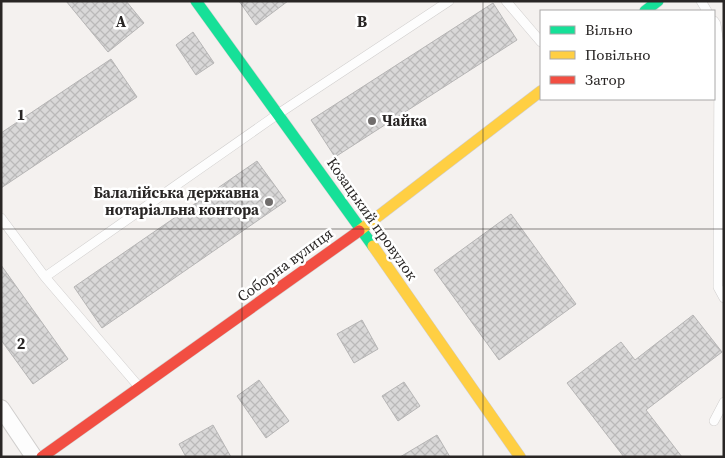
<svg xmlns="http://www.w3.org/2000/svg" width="725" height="458" font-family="'Source Serif 4',serif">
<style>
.building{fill:url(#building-cross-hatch);stroke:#b6b5b5}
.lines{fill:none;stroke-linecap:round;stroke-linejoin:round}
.lane-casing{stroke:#d0cecd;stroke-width:10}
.street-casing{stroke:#d0cecd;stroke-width:18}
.fast-casing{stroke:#d0cecd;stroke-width:12}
.slow-casing{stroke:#d0cecd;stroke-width:12}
.jam-casing{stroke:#d0cecd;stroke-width:12}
.lane{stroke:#fdfdfd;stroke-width:9}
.street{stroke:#fdfdfd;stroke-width:16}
.fast{stroke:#16e098;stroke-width:11}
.slow{stroke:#ffcf43;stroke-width:11}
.jam{stroke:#f24e42;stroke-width:11}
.grid{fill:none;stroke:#292625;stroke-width:1;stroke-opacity:0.55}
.poi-dot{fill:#706d6c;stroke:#fff;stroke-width:2}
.labels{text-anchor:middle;stroke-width:5;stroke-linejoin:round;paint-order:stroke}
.poi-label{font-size:15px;font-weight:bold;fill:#292625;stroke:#fff;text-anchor:start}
.street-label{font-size:15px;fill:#292625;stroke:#fff}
.grid-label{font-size:16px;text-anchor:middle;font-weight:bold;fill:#292625;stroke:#fff;stroke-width:5;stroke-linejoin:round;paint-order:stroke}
</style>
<defs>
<pattern id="building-cross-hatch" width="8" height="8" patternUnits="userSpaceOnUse" patternTransform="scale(1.25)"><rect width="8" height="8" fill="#d9d8d8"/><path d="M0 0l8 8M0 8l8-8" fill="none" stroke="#bab9b9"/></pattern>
</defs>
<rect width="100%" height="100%" fill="#f4f1ef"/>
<path class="building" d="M66,1h60l18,22 -36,29z
M239,1h49l-32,24z
M493,3l24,37 -182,117 -24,-37z
M193,32l21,31 -18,12 -20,-30z
M111,59l26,38 -136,91v-55z
M257,161l29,40 -184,127 -28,-41z
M511,214l65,90 -77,56 -65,-90z
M1,265l67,94 -35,25 -32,-44z
M693,315l29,37 -76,58 36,47h-58l-57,-74 54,-41 14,18z
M362,320l16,29 -24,14 -17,-29z
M259,380l30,41 -23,17 -29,-42z
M404,382l16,24 -22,15 -16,-25z
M213,425l18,32h-45l-7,-13z
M437,435l13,22h-50z"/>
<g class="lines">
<g class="lane-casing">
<path id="lane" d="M506,1l35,41
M701,1l6,10
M714,21l2,3 3,20 -1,243 6,11
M1,218l44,59 233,-163 171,-113
M45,277l95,111
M714,421l10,-19"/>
</g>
<g class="street-casing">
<path id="street" d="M1,408l33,49"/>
</g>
<g class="fast-casing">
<path id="fast" d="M196,1l177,245
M645,11l13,-10"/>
</g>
<g class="slow-casing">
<path id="slow" d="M359,231l182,-140
M373,246l147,211"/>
</g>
<g class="jam-casing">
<path id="jam" d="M42,457l317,-226"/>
</g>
<use href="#lane" class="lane"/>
<use href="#street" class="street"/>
<use href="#fast" class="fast"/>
<use href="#slow" class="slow"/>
<use href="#jam" class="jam"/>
</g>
<path class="grid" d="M242,1v456M483,1v456M1,229h723"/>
<g class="poi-dot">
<circle cx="372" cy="121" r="5"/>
<circle cx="269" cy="202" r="5"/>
</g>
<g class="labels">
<g class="poi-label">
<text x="382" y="126">Чайка</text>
<text x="259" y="198" text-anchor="end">Балалійська державна<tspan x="259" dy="17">нотаріальна контора</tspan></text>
</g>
<g class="street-label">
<text transform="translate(372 219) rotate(55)" y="5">Козацький провулок</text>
<text transform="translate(285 265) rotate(-36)" y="5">Соборна вулиця</text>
</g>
</g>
<g class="grid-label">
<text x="121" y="27">A</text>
<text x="362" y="27">B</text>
<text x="21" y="120">1</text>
<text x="21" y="349">2</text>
</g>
<rect width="725" height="458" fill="none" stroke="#292625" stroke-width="5"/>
<rect x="540" y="10" width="175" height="90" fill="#ffffff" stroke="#a9a8a8"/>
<rect x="550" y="26" width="25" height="8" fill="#16e098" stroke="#a9a8a8"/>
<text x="585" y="35" font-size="15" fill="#292625">Вільно</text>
<rect x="550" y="51" width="25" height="8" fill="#ffcf43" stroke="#a9a8a8"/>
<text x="585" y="60" font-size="15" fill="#292625">Повільно</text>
<rect x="550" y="76" width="25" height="8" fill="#f24e42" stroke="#a9a8a8"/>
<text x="585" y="85" font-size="15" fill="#292625">Затор</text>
</svg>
